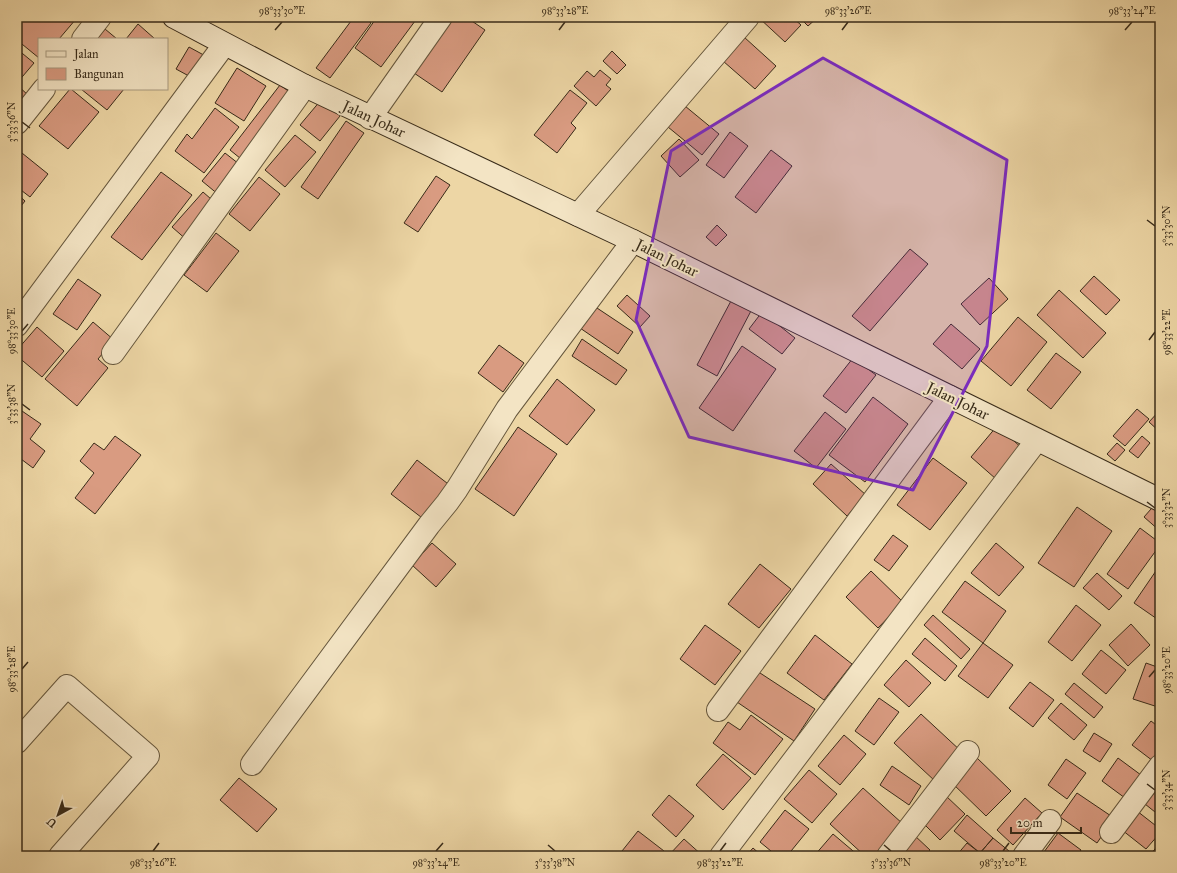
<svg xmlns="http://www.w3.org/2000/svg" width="1177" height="873" font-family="'IM FELL Great Primer',serif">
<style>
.building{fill:#d99b81;stroke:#382b19}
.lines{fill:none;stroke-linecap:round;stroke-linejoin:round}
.street-casing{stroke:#65563c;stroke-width:24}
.secondary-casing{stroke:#382b19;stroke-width:24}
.street{stroke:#f3e4c4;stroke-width:22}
.secondary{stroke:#f3e4c4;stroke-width:22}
.marked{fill:#7b2cbf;fill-opacity:0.2;stroke:#7b2cbf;stroke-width:3;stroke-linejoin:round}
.ticks{fill:none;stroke:#382b19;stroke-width:1.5}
.labels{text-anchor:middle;stroke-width:4;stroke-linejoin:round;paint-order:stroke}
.street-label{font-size:15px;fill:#382b19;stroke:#f3e4c4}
.neatline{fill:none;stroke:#382b19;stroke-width:1.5}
.ticks-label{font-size:10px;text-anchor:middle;fill:#382b19}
</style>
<rect width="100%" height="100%" fill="#edd6a5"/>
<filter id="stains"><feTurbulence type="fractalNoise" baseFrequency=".005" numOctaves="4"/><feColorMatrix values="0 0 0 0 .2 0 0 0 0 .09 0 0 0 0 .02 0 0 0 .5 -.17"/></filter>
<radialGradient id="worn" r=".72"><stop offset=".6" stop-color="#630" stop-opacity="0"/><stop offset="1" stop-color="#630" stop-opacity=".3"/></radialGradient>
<path class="building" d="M25,17h49l2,2 -17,20h-20v19l-22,-18v-14z
M354,17h10l7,6 -41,55 -14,-10z
M371,17h47l-37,50 -26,-19 20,-28z
M453,17h13l19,13 -43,62 -28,-19z
M758,17h34l9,8 -16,17z
M799,17h19l-10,9z
M138,24l17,15h-29z
M105,29l12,10h-20z
M744,37l32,29 -21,23 -32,-28z
M189,47l22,12 -13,22 -22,-12z
M17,49l17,14 -17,20z
M612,51l14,14 -9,9 -14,-13z
M237,68l29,18 -22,35 -29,-18z
M600,70l11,9 -5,6 5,4 -15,17 -22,-20 13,-15 7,6z
M17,85l11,10 -11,13z
M280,85l22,16 -51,66 -21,-17z
M70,89h1l28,23 -31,37 -29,-23z
M81,89h43l-17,21z
M570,90l17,13 -16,20 5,5 -19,25 -23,-18z
M321,100l19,16 -20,25 -20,-16z
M685,106l34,28 -17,21 -34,-28z
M215,108l24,19 -35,46 -29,-22 12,-17 5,5z
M346,121l18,12 -46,66 -17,-12z
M730,132l18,14 -24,32 -18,-13z
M295,135l21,17 -31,35 -20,-17z
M679,139l20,21 -19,17 -19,-21z
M17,149l31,25 -18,23 -13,-10z
M771,150l21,16 -36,47 -21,-16z
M225,153l23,18 -23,29 -23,-19z
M161,172l31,23 -50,65 -31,-23z
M436,176l14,9 -32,47 -14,-9z
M259,177l21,17 -30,37 -21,-17z
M203,192l16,14 -31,35 -16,-14z
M17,194l8,7 -8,10z
M717,225l10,10 -11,11 -10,-9z
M216,233l23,18 -32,41 -23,-17z
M910,249l18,15 -58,67 -18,-15z
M1094,276l26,24 -14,15 -26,-24z
M989,278l19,21 -28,26 -19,-21z
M78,279l23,16 -24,35 -24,-16z
M1059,290l47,43 -23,25 -46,-43z
M627,295l23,21 -10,11 -23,-21z
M732,299l20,10 -35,67 -20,-11z
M594,306l39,26 -15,22 -38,-26z
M762,312l33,26 -13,16 -33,-25z
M1018,317l29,25 -36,44 -30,-25z
M93,322l21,18 -16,19 10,9 -31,38 -32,-27z
M951,324l29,25 -18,20 -29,-25z
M37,327l27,24 -22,26 -25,-21v-6z
M582,339l45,31 -11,15 -44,-29z
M499,345l25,18 -21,29 -25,-19z
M742,346l34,23 -43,62 -34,-23z
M1056,353l25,19 -30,37 -24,-19z
M853,358l23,17 -30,38 -23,-17z
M557,379l38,31 -28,35 -38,-29z
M873,397l35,27 -43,58 -36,-27z
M1137,409l12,10 -24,27 -12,-10z
M1160,410v22l-11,-10z
M22,411l19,13 -11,15 15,12 -12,17 -16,-12v-38z
M825,412l21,17 -30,39 -22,-17z
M997,426l26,23 -27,30 -25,-22z
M518,427l39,27 -43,62 -39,-27z
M115,436l26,19 -46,59 -20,-16 19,-25 -14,-12 14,-18 10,7z
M1142,436l8,7 -12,15 -9,-7z
M1117,443l8,7 -10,11 -8,-7z
M933,458l34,25 -37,47 -33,-25z
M417,460l39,30 -26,34 -39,-30z
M831,464l35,31 -19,21 -34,-32z
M1158,501l2,1v29l-16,-14z
M1077,507l35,24 -38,56 -36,-24z
M1140,528l20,15v2l-32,44 -21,-15z
M893,535l15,11 -19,25 -15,-11z
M432,543l24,21 -20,23 -24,-22z
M996,543l28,24 -25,29 -28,-23z
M760,564l31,25 -32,39 -31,-24z
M1160,565v56l-26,-18z
M871,571l32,31 -25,26 -32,-31z
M1097,573l25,23 -13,14 -26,-22z
M965,581l41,30 -23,32 -41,-31z
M1076,605l25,20 -29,36 -24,-19z
M933,615l37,34 -9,10 -37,-34z
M1131,624l19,21 -22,21 -19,-21z
M705,625l36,26 -26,34 -35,-26z
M815,635l37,29 -28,36 -37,-27z
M925,638l32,28 -12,15 -33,-27z
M983,643l30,22 -25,33 -30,-22z
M1101,650l25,20 -20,24 -24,-20z
M906,660l25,23 -22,24 -25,-22z
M1146,663l14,5v34l-2,5 -25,-8z
M757,671l58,38 -21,32 -57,-39z
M1030,682l24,18 -21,27 -24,-19z
M1074,683l29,24 -9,11 -29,-24z
M879,698l20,14 -25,33 -19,-14z
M1061,703l26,22 -13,15 -26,-22z
M921,714l41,38 -27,29 -41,-38z
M751,715l32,24 -28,36 -42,-32 15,-21 12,8z
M1151,721l9,7v24l-7,9 -21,-16z
M1094,733l18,11 -12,18 -17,-11z
M844,735l22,19 -26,31 -22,-19z
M723,754l28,24 -28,32 -27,-25z
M975,756l36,35 -25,25 -36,-35z
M1118,758l23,17 -16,23 -23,-17z
M1066,759l20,14 -19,26 -19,-14z
M892,766l29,20 -12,19 -29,-20z
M809,770l28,24 -25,29 -28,-24z
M239,778l38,31 -20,23 -37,-32z
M1160,786v30l-15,-12z
M863,788l40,36 -29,32h-9l-35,-32z
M1077,793l37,25 -17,25 -37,-26z
M669,795l25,21 -18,21 -24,-22z
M945,795l20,19 -25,26 -20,-20z
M1025,798l17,15 -29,32 -16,-15z
M785,810l24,19 -22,27h-10l-17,-14z
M1137,811l23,18v4l-14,16 -24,-19z
M967,815l26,23 -13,15 -26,-22z
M638,831l26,20 -4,5h-42z
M1058,833l23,17 -4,6h-36z
M833,834l26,22h-45z
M913,834l17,16 -6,6h-31z
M993,838l16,13 -4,5h-49l11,-13 13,10z
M684,839l19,17h-35z
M1160,843v13h-11z
M753,848l9,8h-16z"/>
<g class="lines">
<g class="street-casing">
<path id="street" d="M83,39l17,-22
M370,118l71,-101
M17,123l27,-34
M578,215l170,-198
M17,325l207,-280
M113,353l192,-267
M718,710l232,-313
M17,742l50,-56 81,70 -88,100
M252,764l177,-239 18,-22 10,-14 50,-80 126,-168
M1111,832l49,-66
M721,856l316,-416
M888,856l80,-104
M1024,856l26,-35"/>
</g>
<g class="secondary-casing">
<path id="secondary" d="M174,17l131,69 328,155 527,259"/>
</g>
<use href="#street" class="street"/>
<use href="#secondary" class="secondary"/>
</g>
<path class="marked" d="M823,58l184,102 -20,186 -74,144 -224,-53 -53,-117 35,-169z"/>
<path class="ticks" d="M275,30l7,-8M559,30l6,-8M842,30l6,-8M1125,30l7,-8M22,122l8,6M1147,220l8,6M22,331l6,-7M1149,340l6,-8M22,404l8,6M1147,502l8,6M22,669l6,-7M1149,677l6,-7M1147,784l8,6M548,845l7,6M884,845l7,6M153,851l6,-8M436,851l7,-8M720,851l6,-8M1003,851l6,-8"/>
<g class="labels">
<g class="street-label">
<text transform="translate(374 119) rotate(25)" y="5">Jalan Johar</text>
<text transform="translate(667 258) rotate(26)" y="5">Jalan Johar</text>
<text transform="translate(958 401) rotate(26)" y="5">Jalan Johar</text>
</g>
</g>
<rect width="1177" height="873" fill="none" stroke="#edd6a5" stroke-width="44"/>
<rect x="38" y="38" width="130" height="52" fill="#f3e4c4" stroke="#a89a80"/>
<rect x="46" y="51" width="20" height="6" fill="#f3e4c4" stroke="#a89a80"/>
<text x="74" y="58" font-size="12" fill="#382b19">Jalan</text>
<rect x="46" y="68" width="20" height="12" fill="#d99b81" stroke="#a89a80"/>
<text x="74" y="78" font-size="12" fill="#382b19">Bangunan</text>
<g transform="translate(58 815) rotate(220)" stroke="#f3e4c4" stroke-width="3" paint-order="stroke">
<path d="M0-3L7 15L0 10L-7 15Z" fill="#382b19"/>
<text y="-6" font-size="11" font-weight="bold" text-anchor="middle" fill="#382b19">U</text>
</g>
<path d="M1011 827v6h70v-6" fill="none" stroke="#382b19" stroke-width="2"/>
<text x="1017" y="827" font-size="12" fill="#382b19" stroke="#f3e4c4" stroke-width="3" paint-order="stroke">20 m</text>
<rect x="22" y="22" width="1133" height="829" class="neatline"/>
<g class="ticks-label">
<text x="282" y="14">98°33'30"E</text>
<text x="565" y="14">98°33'28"E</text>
<text x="848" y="14">98°33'26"E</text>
<text x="1132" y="14">98°33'24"E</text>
<text transform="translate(11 122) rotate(-90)" y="4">3°33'36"N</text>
<text transform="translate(1166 226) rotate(-90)" y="4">3°33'30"N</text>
<text transform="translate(11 331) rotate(-90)" y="4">98°33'30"E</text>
<text transform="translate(1166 332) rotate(-90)" y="4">98°33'22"E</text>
<text transform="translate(11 404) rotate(-90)" y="4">3°33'38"N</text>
<text transform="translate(1166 508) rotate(-90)" y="4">3°33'32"N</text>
<text transform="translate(11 669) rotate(-90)" y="4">98°33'28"E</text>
<text transform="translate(1166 670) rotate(-90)" y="4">98°33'20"E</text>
<text transform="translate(1166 790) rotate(-90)" y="4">3°33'34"N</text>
<text x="153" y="866">98°33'26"E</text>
<text x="436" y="866">98°33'24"E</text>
<text x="555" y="866">3°33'38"N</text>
<text x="720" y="866">98°33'22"E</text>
<text x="891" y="866">3°33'36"N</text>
<text x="1003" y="866">98°33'20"E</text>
</g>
<rect width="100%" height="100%" filter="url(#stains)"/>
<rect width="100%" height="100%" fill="url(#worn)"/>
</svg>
